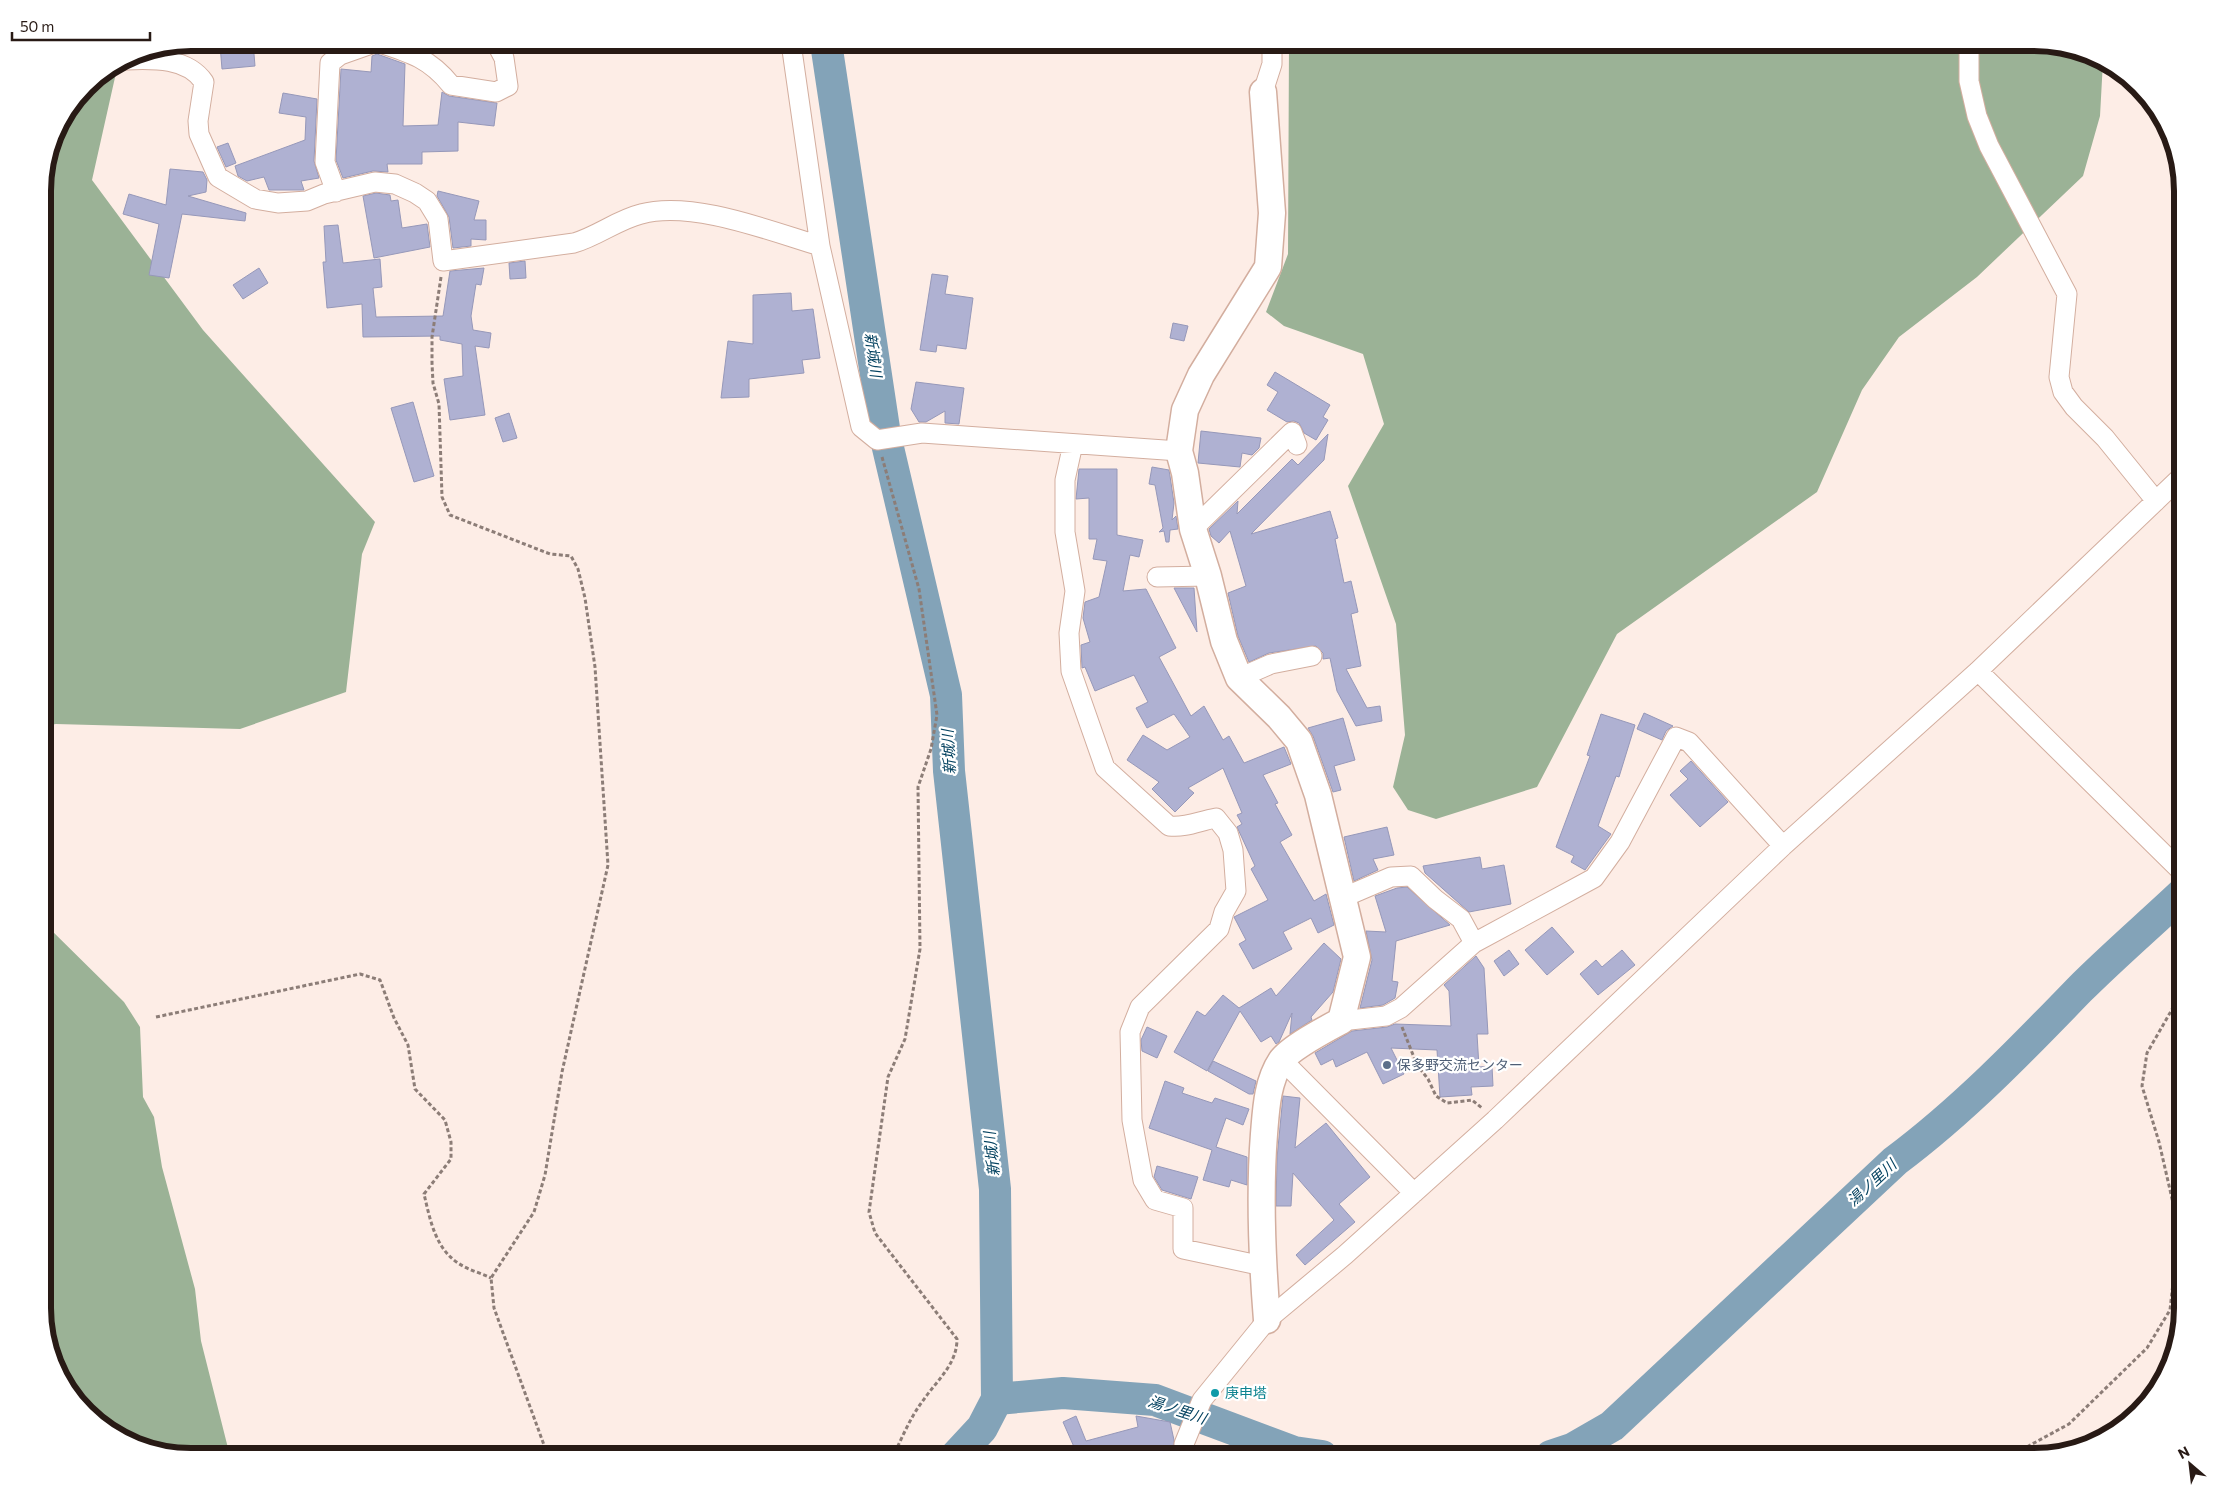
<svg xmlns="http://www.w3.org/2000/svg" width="2225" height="1499" font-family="Commissioner,'Noto Sans JP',sans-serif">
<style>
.forest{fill:#9bb296}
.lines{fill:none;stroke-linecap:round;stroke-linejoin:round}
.river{stroke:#83a3b8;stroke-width:32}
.building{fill:#afb1d2;stroke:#9698b9}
.street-casing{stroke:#d3ae9f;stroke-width:21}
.secondary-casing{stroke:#d3ae9f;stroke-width:29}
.path{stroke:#8c7d77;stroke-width:3;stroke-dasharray:4 2.5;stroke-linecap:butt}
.street{stroke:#fff;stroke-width:19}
.secondary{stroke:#fff;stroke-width:26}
.service-dot{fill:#5c6f8a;stroke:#fff;stroke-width:2}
.culture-dot{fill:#0f9aa8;stroke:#fff;stroke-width:2}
.labels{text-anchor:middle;stroke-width:4.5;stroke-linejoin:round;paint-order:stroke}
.service-label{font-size:14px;fill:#4e5e75;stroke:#fff;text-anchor:start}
.culture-label{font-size:14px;fill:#0d838f;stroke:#fff;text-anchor:start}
.water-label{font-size:15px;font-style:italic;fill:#044260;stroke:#fff}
.rim{fill:none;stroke:#281a15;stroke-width:6}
</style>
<rect width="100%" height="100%" fill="#fdede6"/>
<path class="forest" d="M1289,43h745l48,7 21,11 -3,55 -17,60 -106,101 -78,60 -37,53 -45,102 -200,142 -80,153 -101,32 -28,-9 -15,-23 12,-52 -9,-111 -48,-138 36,-62 -21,-70 -79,-28 -18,-14 22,-58z
M118,64l-26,116 111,150 172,192 -13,32 -16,138 -106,37 -184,-5 -13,2v-545l15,-55 28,-40z
M43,922l81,80 16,25 3,70 11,20 8,50 33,122 6,52 29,115h-39l-48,-7 -35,-18 -46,-49 -19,-64z"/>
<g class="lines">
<path class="river" d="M826,43l59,392 61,260 3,76 46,418 2,210 -15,29 -26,28
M997,1399l66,-6 92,7 139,52 28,4
M1551,1456l21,-7 40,-23 283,-265c67,-50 126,-111 184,-171 33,-33 69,-64 103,-96"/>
</g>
<path class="building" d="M224,42h29l2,24 -33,3 -2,-24 5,-1z
M377,54l28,10 -2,62 35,-1 4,-33 7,4 48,7 -3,23 -36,-4v29l-36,1v12h-35l1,8 -15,-1 -30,7 -7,-18 5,-91 30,3 1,-16z
M283,93l34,6 -3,62 5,17 -18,3 3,9h-35l-5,-13 -17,4 -9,-5 -3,-10 70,-26 1,-23 -27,-4z
M228,143l8,20 -10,4 -9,-20z
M170,169l33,3 4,8 -1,12 -18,4 58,17 -1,8 -63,-7 -13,64 -20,-3 10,-51 -36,-10 6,-20 37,11z
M438,191l41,10 -5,19h12v20l-15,-1v7l-18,2 -4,-31 -12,-21z
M376,193l14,2 1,6 7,-1 4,28 25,-4 3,23 -56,11 -11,-62z
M338,225l5,38 37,-4 2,28 -9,1 3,29 67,-1 7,-45 34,-3 -3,17 -5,-1 -5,32 2,14 18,3 -2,15 -14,-2 10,69 -35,5 -6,-41 19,-3 -1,-32 -22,-4v-4l-77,1 -1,-33 -35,4 -4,-46h3l-2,-36z
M525,261l1,17 -16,1 -1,-16z
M259,268l9,15 -25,16 -10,-14z
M932,274l16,2 -3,18 28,4 -7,51 -29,-4 -1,7 -16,-2z
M791,293l1,18 21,-2 7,49 -18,2 2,13 -55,6v18l-28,1 7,-57 25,3v-49z
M1173,323l15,3 -4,15 -14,-3z
M1275,372l55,33 -7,12 5,3 -12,20 -12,-7 -5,-10 -5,-2 -7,1 -20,-12 11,-18 -11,-7z
M916,382l48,6 -5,36 -14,-1v-12l-19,11h-7l-8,-13z
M413,402l21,74 -20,6 -23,-74z
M509,413l8,25 -14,4 -8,-24z
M1201,431l60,7 -2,10 -7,7 -10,-2 -2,14 -42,-4z
M1328,434l-4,26 -73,74 79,-23 8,27 -3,1 9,44 7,-2 7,31 -7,2 10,52 -15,3 21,39 13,-2 2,15 -26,5 -19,-35 -7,-33 -7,1v-6l-7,-7 -47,7 -20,9 -11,-26 -10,-43 18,-7 -16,-55 -11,12 -8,-7 -2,-7 29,-28 -1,13 55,-55 6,6z
M1152,467l17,3 1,6 4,27 -2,17 4,-4 2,13 -8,1 -1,12h-3l-2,-11 -5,1 4,-4 -8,-43 -6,-1z
M1079,469h38v66l26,5 -4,17 -9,-2 -7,36 23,-2 30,59 -17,9 32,59 13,-10 19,34 6,-4 15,27 40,-16 7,17 -28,11 15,28 -3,1 17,31 -12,7 34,59 12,-7 8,31 -16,8 -7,-15 -28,14 9,17 -39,20 -14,-25 7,-4 -12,-23 34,-17 -17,-31 4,-3 -18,-39 5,-3 -5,-9 5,-2 -19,-45 -35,20 6,5 -19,19 -23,-23 7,-7 -32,-22 16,-25 24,15 23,-13 -16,-23 -27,14 -11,-20 12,-6 -14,-27 -39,16 -10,-24 -3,1 -1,-23 9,-3 -7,-24 2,-16 14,-5 8,-36 -14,-2 4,-20h-8v-41l-13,1z
M1174,588h20l3,44z
M1644,713l29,13 -7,5 -4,9 -25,-11z
M1601,714l34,11 -16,52 -3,-1 -18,50 13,8 -26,36 -14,-8 3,-6 -18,-9 34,-91 -3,-1z
M1343,718l12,42 -21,6 7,24 -8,2 -20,-56 -5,-8z
M1691,761l37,41 -28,25 -30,-32 18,-16 -8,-8z
M1387,827l7,28 -21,4 5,11 -24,11 -10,-44z
M1480,857l2,12 22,-4 7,39 -42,8 -44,-39 -2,-7z
M1407,887l43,38 -54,16 -4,40 6,1 -3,16 -12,7 -23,3 12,-48 -6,-29 20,1 -11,-36 22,-8z
M1552,927l22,25 -27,23 -22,-25z
M1324,943l17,16 -8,33 -22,25 1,3 -22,14 2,-21 -13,29 -3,2 -5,-8 -10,6 -21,-31 -33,60 -33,-19 23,-41 8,5 18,-21 16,13 32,-20 5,8z
M1509,950l10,14 -15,12 -10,-15z
M1622,950l13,15 -37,30 -18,-21 16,-14 6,7z
M1476,956l8,12 4,66h-11l2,33 13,-1 1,20 -22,1 1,8 -32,2 -3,-47 -46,-2 13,26 -21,10 -16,-32 -31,15 -3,-8 -12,6 -6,-12 37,-22 35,-4 8,-3 56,2 -2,-35 -5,-6z
M1147,1027l20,9 -10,22 -15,-7 -1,-11z
M1213,1061l43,20 -3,13h-4l-41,-23z
M1165,1081l19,7 -2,5 30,10 3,-5 34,11 -6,16 -17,-7 -10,29 31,10v28l-16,-5 -2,7 -26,-7 9,-30 -63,-22z
M1283,1096l17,2 -5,50 31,-25 44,54 -31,27 16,18 -50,43 -9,-10 38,-35 -41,-47 -2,33h-15l1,-48z
M1157,1166l41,11 -7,22 -29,-9 -8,-13z
M1076,1416l10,25 52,-14 -2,-11 34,6 4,18 -1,15 -11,1h-84l-15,-34z"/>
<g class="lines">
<g class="street-casing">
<path id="street" d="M380,43c31,10 50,16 71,42l45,7 12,-6 -4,-28 -8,-15
M791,43l29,203 41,181 16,13 45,-7 257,18
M1969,43v38l8,35 12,30 78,148 -8,83 4,15 11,15 31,31 51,63
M125,60c27,-1 62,-3 79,22l-6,39 1,13 19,43 37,22 23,4 29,-2 17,-7 51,-12 20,2 20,9 12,8 11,18 5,42 131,-18c24,-7 43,-23 67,-29 51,-14 129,17 179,32
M1263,92l9,-28v-21
M336,192l-11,-30 5,-99 10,-8 34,-12
M1073,444l-8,36v52l10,59 -6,42 2,38 34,97 64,58c17,2 30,-5 47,-8l12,15 5,17 3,41 -12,21 -5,17 -79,78 -10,25 2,88 11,60 12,20 28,8v41l80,17
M1193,529l99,-97 5,13
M1157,577l51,-1
M1978,671l204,201
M1239,678l32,-14 41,-8
M1342,898l49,-21 20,-1 24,23 26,20 13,24
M1341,1021l45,-5 15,-8 73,-65 120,-65 26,-36 56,-105 13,5 94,104
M1282,1060l132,133
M1184,1456v-12l18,-44 65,-80 78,-65 150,-135 288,-274 195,-175 204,-195"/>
</g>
<g class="secondary-casing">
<path id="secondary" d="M1263,92l9,121 -4,54 -67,108 -16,35 -6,41 6,22 8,56 15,47 16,65 15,37 40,39 20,24 19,54 39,162 -16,64c-15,8 -51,27 -60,40 -14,21 -15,49 -17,73 -5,63 -2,124 3,186"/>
</g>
<path class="path" d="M441,277l-9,60v26l1,20 6,21 3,93 8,18 100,39 21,2 7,13 7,29 10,69 13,198 -46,207 -17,103 -11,37 -43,66 3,30 54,148
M882,457l37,132 18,126 -6,34 -13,38 2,162 -15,90 -17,38 -19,135 6,21 82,106c0,26 -21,42 -35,63 -12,16 -20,36 -29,54
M156,1017l204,-43 20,6 14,38 14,27 7,44 30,31 6,22v17l-27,35c6,25 11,54 34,69 10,7 23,10 33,15
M1402,1027l15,38 11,14 8,17 11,7 25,-3 10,8
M2010,1456l59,-32 78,-76 23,-38 9,-81 -20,-87 -17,-56 5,-33 35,-61"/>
<use href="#street" class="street"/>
<use href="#secondary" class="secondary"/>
</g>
<circle class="service-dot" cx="1387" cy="1065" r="5"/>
<circle class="culture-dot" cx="1215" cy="1393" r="5"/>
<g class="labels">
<g class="service-label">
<text x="1397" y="1070">保多野交流センター</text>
</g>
<g class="culture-label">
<text x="1225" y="1398">庚申塔</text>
</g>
<g class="water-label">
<text transform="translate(873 355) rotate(82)" y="5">新城川</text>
<text transform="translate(949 752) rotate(-93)" y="5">新城川</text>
<text transform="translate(992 1154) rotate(-96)" y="5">新城川</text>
<text transform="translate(1872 1183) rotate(-43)" y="5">湯ノ里川</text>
<text transform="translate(1177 1410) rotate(18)" y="5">湯ノ里川</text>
</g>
</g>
<path d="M0 0H2225V1499H0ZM191 51H2034A140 140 0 0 1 2174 191V1308A140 140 0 0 1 2034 1448H191A140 140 0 0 1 51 1308V191A140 140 0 0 1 191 51Z" fill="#fff" fill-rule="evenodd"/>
<path class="rim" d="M191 51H2034A140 140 0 0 1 2174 191V1308A140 140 0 0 1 2034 1448H191A140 140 0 0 1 51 1308V191A140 140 0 0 1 191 51Z"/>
<g transform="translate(2190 1464) rotate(332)" stroke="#ffffff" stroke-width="4" paint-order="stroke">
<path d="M0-4L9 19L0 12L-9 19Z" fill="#281a15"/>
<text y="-8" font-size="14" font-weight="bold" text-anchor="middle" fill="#281a15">N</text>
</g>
<path d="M12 32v8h138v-8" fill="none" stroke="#281a15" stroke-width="2.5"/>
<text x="20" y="32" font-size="15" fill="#281a15" stroke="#ffffff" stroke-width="4" paint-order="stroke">50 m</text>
</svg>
